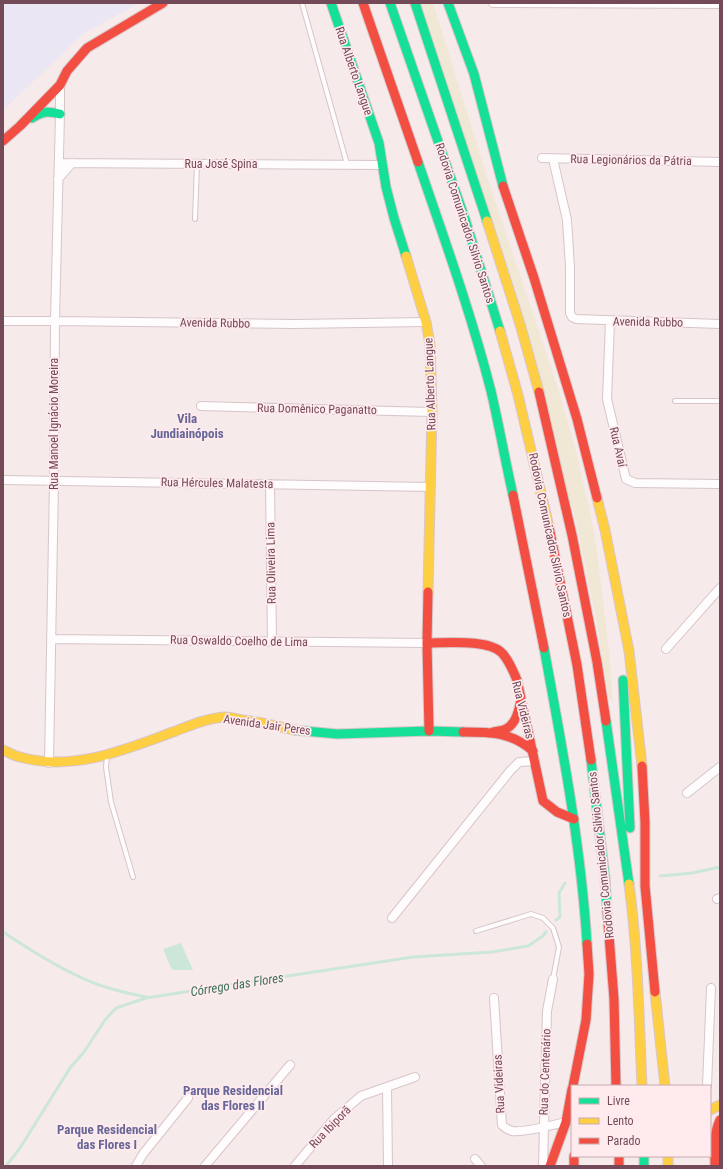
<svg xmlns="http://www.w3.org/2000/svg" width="723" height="1169" font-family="'Roboto Condensed',sans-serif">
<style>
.education{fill:#ebe6f3}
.green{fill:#f0e8d5}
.water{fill:#cce7d7}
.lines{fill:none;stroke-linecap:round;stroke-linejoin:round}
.stream{stroke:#cce7d7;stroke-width:3}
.lane-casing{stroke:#d7c5c9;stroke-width:6}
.street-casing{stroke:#d7c5c9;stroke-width:10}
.fast-casing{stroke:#d8c6ca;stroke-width:11}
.slow-casing{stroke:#d8c6ca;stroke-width:11}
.jam-casing{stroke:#d8c6ca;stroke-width:11}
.lane{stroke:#fefcfc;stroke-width:4}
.street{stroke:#fefcfc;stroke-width:8}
.fast{stroke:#16e098;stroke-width:9}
.slow{stroke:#ffcf43;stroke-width:9}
.jam{stroke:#f24e42;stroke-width:9}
.labels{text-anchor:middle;stroke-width:3.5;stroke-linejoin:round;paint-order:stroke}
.street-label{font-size:12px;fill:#754a58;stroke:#ffebed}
.neighbourhood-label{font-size:13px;font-weight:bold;fill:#669;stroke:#ffebed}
.water-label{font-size:13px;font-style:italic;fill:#3b7357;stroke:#ffebed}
</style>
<rect width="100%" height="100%" fill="#f7eaeb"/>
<path class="education" d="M3,3h136l-55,30 -81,77z"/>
<path class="green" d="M419,3h14l55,177 69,205 19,66 14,61 6,32 13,106 4,53 -5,-8 -11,-71 -22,-107z"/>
<path class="water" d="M181,943l12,27h-21l-9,-21z"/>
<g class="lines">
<path class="stream" d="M660,876l32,-3 28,-6
M556,920l4,-3 -1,-24 6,-10
M3,932c24,16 49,32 75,44 21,11 45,16 68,21
M6,1166l14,-18 50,-80 14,-16 21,-32 11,-12 30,-10 135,-21 132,-20 79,-5 36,-6 15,-10 3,-4"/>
<g class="lane-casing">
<path id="lane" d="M302,3l45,161
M195,219l2,-55
M675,401h45
M107,756l-1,11 5,35 22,75
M476,931l55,-17 12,4 10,10 6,19 -6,32"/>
</g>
<g class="street-casing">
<path id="street" d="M493,3l227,1
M542,158l178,4
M553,159l14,61 3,47v46l2,4 4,2 144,5
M59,163l324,2
M58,179l14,-16
M3,321h52l240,3 131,-2
M610,321l-3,78 19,80 9,4 85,1
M201,406l231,6
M3,480l428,7
M270,484l2,158
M51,639l376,4
M666,649l54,-61
M49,763l5,-283 1,-159 5,-207v-29
M687,793l33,-26
M717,899l3,-1
M392,918l118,-147 9,-9 16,-1
M494,998l8,127c3,3 6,5 10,6 12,2 41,-6 54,-9
M707,1086l4,-98
M387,1087l1,79
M475,1159l6,7
M136,1166l7,-12 45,-56
M205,1166l85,-101
M295,1166l39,-47 27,-23 54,-19
M543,1166l4,-155 6,-32"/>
</g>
<g class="fast-casing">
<path id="fast" d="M331,3l48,140 7,44 8,31 12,38
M390,3l75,216 35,112
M415,3l72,218
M448,3l26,71 29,112
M32,118c11,-7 16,-7 28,-4
M418,162c26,76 53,151 73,229 8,34 14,69 22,104
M544,648c18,98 37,197 43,296
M623,680l7,148
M606,721l23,163
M294,730l43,4 92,-3 34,1
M591,760l14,118 2,32
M644,1156v10"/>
</g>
<g class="slow-casing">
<path id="slow" d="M487,221l33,103 19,68
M406,256l20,66 4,22 2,68 -4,180
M500,331l18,64 31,132
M597,498l8,32 24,121 13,115
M3,750c5,2 11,6 17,7 53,15 104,-7 153,-25 16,-6 34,-14 52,-15 6,0 12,2 18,3 17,2 34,6 51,10
M629,884c9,67 10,135 13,202
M655,992l10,94
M710,1110l10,-5
M668,1156v10"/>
</g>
<g class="jam-casing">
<path id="jam" d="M363,3l55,159
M3,141l17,-15 40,-41 7,-14 20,-23 76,-45
M503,186l31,92 43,141 20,79
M539,392l33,143 25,127 9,59
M513,495l31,153
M549,527l28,138 14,95
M428,592l-1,51 2,88
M427,643c19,0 62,-4 75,10 7,7 11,18 15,27l26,121 14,11 17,7
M463,732c28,0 48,0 70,19
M493,732c4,-1 9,-1 13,-3 10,-5 13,-19 15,-29
M642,766l3,56v64l10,106
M607,910l7,89 2,87
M573,1086l13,-66 3,-46 -2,-30
M574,1156v10
M619,1156v10
M550,1166l16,-44 6,-33
M715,1166c0,-16 -2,-31 5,-46"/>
</g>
<use href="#lane" class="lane"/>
<use href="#street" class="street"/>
<use href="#fast" class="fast"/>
<use href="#slow" class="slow"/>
<use href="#jam" class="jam"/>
</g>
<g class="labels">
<g class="street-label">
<text transform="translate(354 71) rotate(71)" y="4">Rua Alberto Langue</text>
<text transform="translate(631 160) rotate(1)" y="4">Rua Legionários da Pátria</text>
<text x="221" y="168">Rua José Spina</text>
<text transform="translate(465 223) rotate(72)" y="4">Rodovia Comunicador Silvio Santos</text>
<text transform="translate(648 322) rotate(1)" y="4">Avenida Rubbo</text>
<text transform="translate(215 323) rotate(1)" y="4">Avenida Rubbo</text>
<text transform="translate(430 384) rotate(-92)" y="4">Rua Alberto Langue</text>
<text transform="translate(317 409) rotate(1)" y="4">Rua Domênico Paganatto</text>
<text transform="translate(54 424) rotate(-90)" y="4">Rua Manoel Ignácio Moreira</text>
<text transform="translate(618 447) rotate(77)" y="4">Rua Avaí</text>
<text transform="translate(217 483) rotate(1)" y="4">Rua Hércules Malatesta</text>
<text transform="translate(550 535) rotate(78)" y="4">Rodovia Comunicador Silvio Santos</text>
<text transform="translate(271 563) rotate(-91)" y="4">Rua Oliveira Lima</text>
<text transform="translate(239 641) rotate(1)" y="4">Rua Oswaldo Coelho de Lima</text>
<text transform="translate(523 710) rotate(76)" y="4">Rua Videiras</text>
<text transform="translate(267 725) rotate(8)" y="4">Avenida Jair Peres</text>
<text transform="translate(601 855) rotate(-96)" y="4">Rodovia Comunicador Silvio Santos</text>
<text transform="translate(545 1072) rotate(-88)" y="4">Rua do Centenário</text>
<text transform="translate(499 1084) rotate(-93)" y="4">Rua Videiras</text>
<text transform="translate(330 1127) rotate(-46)" y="4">Rua Ibiporã</text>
</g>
<g class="neighbourhood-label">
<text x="187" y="423">Vila<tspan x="187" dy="15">Jundiainópois</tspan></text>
<text x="233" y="1095">Parque Residencial<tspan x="233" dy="15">das Flores II</tspan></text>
<text x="107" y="1134">Parque Residencial<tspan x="107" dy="15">das Flores I</tspan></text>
</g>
<g class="water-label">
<text transform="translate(237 984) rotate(-9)" y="5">Córrego das Flores</text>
</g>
</g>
<rect width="723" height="1169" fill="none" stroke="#754a58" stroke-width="8"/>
<rect x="571" y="1085" width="140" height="72" fill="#ffebed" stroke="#c8abb1"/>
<rect x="579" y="1098" width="20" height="6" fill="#16e098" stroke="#c8abb1"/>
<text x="607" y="1105" font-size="12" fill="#754a58">Livre</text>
<rect x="579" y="1118" width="20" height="6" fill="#ffcf43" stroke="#c8abb1"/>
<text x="607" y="1125" font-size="12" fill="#754a58">Lento</text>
<rect x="579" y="1138" width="20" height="6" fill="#f24e42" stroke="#c8abb1"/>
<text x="607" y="1145" font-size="12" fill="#754a58">Parado</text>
</svg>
